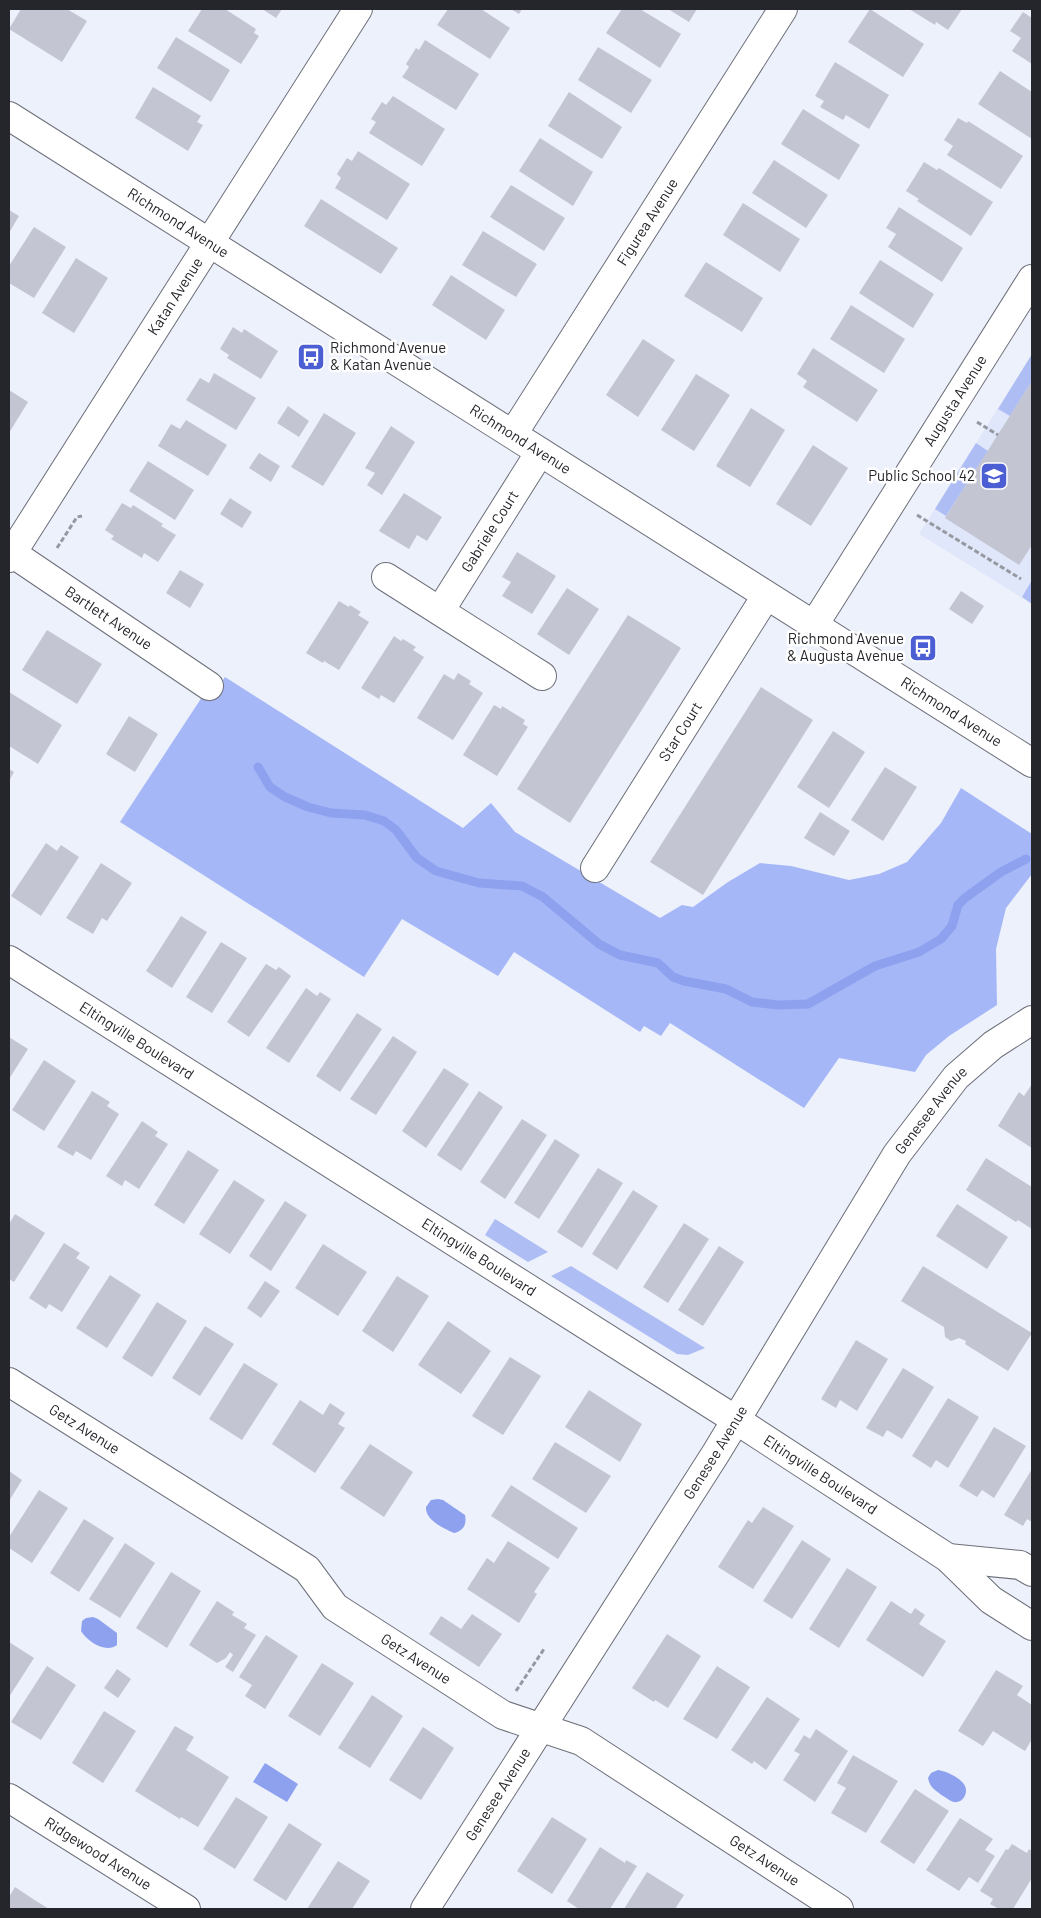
<svg xmlns="http://www.w3.org/2000/svg" width="1041" height="1918" font-family="Barlow,sans-serif">
<style>
.built{fill:#e1e7fa}
.green{fill:#aebdf4}
.forest{fill:#a6b7f7}
.water{fill:#8da1ef}
.lines{fill:none;stroke-linecap:round;stroke-linejoin:round}
.stream{stroke:#8da1ef;stroke-width:9}
.building{fill:#c3c6d2}
.minor-casing{stroke:#6c6f79;stroke-width:30}
.major-casing{stroke:#6c6f79;stroke-width:30}
.path{stroke:#9699a1;stroke-width:3;stroke-dasharray:5 2.5;stroke-linecap:butt}
.minor{stroke:#fff;stroke-width:28}
.major{stroke:#fff;stroke-width:28}
.labels{text-anchor:middle;stroke-width:5;stroke-linejoin:round;paint-order:stroke}
.street-label{font-size:15px;fill:#25262b;stroke:#fefefe}
.poi-label{font-size:15px;fill:#25262b;stroke:#fefefe;text-anchor:end}
</style>
<rect width="100%" height="100%" fill="#edf1fc"/>
<path class="built" d="M1032,354v250l-113,-70z"/>
<path class="green" d="M1032,354v27l-22,35 -12,-7z
M976,443l12,8 -42,65 -11,-7z
M1032,580v24l-10,-7z
M495,1219l53,33 -20,10 -43,-27z
M571,1266l134,82 -17,7 -11,-1 -126,-78z"/>
<path class="forest" d="M225,677l238,151 28,-25 24,29 145,86 22,-13 11,2 35,-25 32,-19 31,3 58,14 30,-6 28,-12 34,-39 20,-35 71,46v40l-26,34 -10,41 1,56 -48,31 -23,19 -11,17 -76,-14 -35,50 -134,-85 -9,13 -17,-10 -4,6 -126,-80 -16,24 -96,-57 -38,58 -244,-155 82,-125 7,4z"/>
<path class="water" d="M438,1499l5,1 22,15c2,10 -2,16 -11,18 -11,-5 -29,-13 -28,-26l5,-7z
M93,1617l5,2 19,14v12c-11,9 -30,-4 -36,-14l1,-10 4,-3z
M265,1763l33,21 -11,18 -34,-20z
M938,1770c8,1 23,8 27,16 3,6 -1,15 -8,16 -5,1 -10,-4 -14,-6 -8,-6 -13,-8 -15,-18l3,-5z"/>
<g class="lines">
<path class="stream" d="M258,767l12,20 15,10 23,10 23,6 34,2 19,6 12,9 21,28 19,13 43,12 43,3 21,11 56,47 21,11 38,8 15,14 11,4 42,8 26,13 26,3 30,-1 67,-38 44,-14 22,-13 11,-13 6,-21 7,-7 36,-26 25,-13"/>
</g>
<path class="building" d="M21,9h46l20,12 -25,41 -53,-33z
M202,9h23l31,20 -2,4 5,3 -18,28 -53,-33z
M262,9h20l-6,9z
M448,9h33l29,19 -20,31 -53,-34z
M511,9h11l-3,5z
M622,9h18l41,25 -21,34 -54,-35z
M668,9h29l-8,13z
M870,9l54,35 -21,33 -55,-35z
M909,9h53l-14,21 -12,-8 -1,3z
M1023,12l9,6v46l-20,-13 9,-13 -11,-7z
M176,37l54,33 -19,32 -54,-34z
M425,40l54,34 -23,36 -54,-33 7,-10 -3,-3 10,-16 3,2z
M598,47l54,33 -21,33 -53,-33z
M835,62l54,33 -20,34 -23,-14 -3,5 -23,-13 4,-6 -9,-5z
M1000,71l32,21v47l-54,-35z
M153,87l48,29 -4,6 6,3 -15,26 -53,-33z
M569,92l53,35 -20,32 -54,-33z
M393,96l52,33 -23,37 -53,-33 7,-11 -5,-3 11,-17 4,3z
M803,109l57,36 -21,35 -58,-36z
M958,118l9,5 1,-2 55,35 -22,33 -54,-34 6,-9 -9,-6z
M540,138l53,34 -20,34 -54,-35z
M358,151l52,33 -23,36 -52,-32 6,-10 -4,-4 10,-16 5,3z
M774,160l54,35 -22,33 -54,-35z
M924,162l13,8 2,-2 54,34 -22,34 -54,-35 2,-2 -13,-8z
M511,185l54,33 -21,33 -54,-34z
M321,199l77,49 -17,26 -77,-48z
M743,203l57,36 -20,33 -57,-37z
M899,207l64,41 -21,34 -54,-35 8,-13 -10,-6z
M9,210l10,6 -10,17z
M34,227l32,20 -32,51 -25,-15v-17z
M483,231l54,33 -21,33 -54,-32z
M76,258l32,20 -34,55 -32,-20z
M880,260l54,34 -21,34 -54,-35z
M706,262l57,36 -21,34 -58,-36z
M451,275l54,35 -19,30 -54,-35z
M851,305l54,34 -21,34 -54,-34z
M233,327l9,6 2,-4 34,22 -17,28 -34,-21 2,-3 -9,-6z
M643,339l32,21 -37,57 -32,-22z
M813,348l65,42 -21,32 -54,-35 4,-6 -10,-7z
M214,373l42,25 -20,32 -50,-30 14,-22 9,5z
M696,374l34,21 -36,56 -33,-21z
M1032,381v164l-13,20 -74,-47z
M9,390l19,12 -19,31z
M288,406l21,15 -10,16 -22,-14z
M751,408l34,22 -35,57 -34,-21z
M324,413l32,20 -33,53 -32,-19z
M186,420l41,25 -19,31 -50,-30 13,-22 9,5z
M391,426l24,16 -33,53 -15,-10 8,-12 -10,-5z
M813,445l35,23 -37,58 -35,-22z
M259,453l21,13 -9,16 -22,-14z
M148,461l46,29 -19,30 -46,-29z
M404,493l38,24 -15,24 -10,-6 -8,14 -30,-18z
M230,498l22,14 -10,16 -22,-14z
M122,503l9,5 2,-3 30,19 -2,2 15,9 -18,27 -14,-9 -2,5 -31,-19 3,-3 -9,-6z
M517,552l39,24 -24,38 -30,-18 9,-14 -9,-5z
M180,570l24,14 -14,24 -24,-15z
M567,588l32,21 -30,46 -32,-21z
M961,591l23,15 -12,18 -23,-15z
M339,601l10,6 1,-2 11,7 -3,3 11,7 -30,48 -15,-9 -1,2 -17,-10z
M628,615l53,33 -111,175 -53,-34z
M47,630l55,34 -25,40 -55,-34z
M394,636l7,5 2,-2 13,8 -3,3 11,7 -30,46 -13,-8 -2,4 -18,-11z
M458,673l13,8 -2,3 14,9 -30,47 -36,-22 27,-44 10,6z
M761,687l52,33 -110,175 -53,-33z
M9,692l53,33 -24,39 -29,-18z
M494,705l7,4 1,-3 23,14 -2,4 5,3 -31,49 -34,-21z
M129,716l29,18 -23,38 -29,-18z
M833,731l32,21 -36,56 -32,-21z
M885,767l32,20 -34,54 -32,-21z
M9,769l5,3 -5,9z
M820,812l30,19 -16,25 -30,-18z
M46,843l11,8 4,-6 18,12 -38,59 -30,-20z
M101,863l31,20 -25,38 -5,-3 -9,16 -27,-16z
M181,916l26,16 -35,56 -26,-17z
M221,942l26,16 -35,55 -26,-16z
M266,964l10,6 3,-3 12,9 -42,61 -22,-15z
M306,988l11,8 3,-4 11,7 -42,64 -23,-15z
M357,1013l25,16 -42,63 -24,-16z
M393,1036l24,16 -41,63 -26,-16z
M9,1037l19,12 -19,30z
M44,1060l32,21 -32,50 -32,-21z
M444,1068l25,16 -43,64 -24,-17z
M1032,1084v64l-34,-22 21,-34 5,4z
M92,1091l18,11 -3,4 12,8 -28,46 -15,-9 -3,5 -16,-9z
M479,1091l24,16 -42,64 -24,-16z
M522,1119l25,16 -42,64 -25,-17z
M142,1121l16,11 -3,4 13,8 -29,45 -14,-9 -3,6 -16,-10z
M555,1139l25,16 -41,64 -25,-16z
M188,1150l31,20 -35,54 -30,-19z
M986,1158l46,29v42l-14,-9 -2,2 -50,-32z
M598,1168l25,15 -41,65 -25,-16z
M234,1180l31,20 -35,54 -31,-20z
M633,1190l25,16 -41,64 -25,-16z
M285,1201l22,14 -36,56 -22,-15z
M957,1204l51,33 -21,32 -51,-33z
M15,1214l30,19 -31,49 -5,-3v-55z
M684,1223l25,16 -41,64 -25,-16z
M64,1243l16,10 -4,5 14,9 -28,45 -13,-8 -3,5 -17,-11z
M323,1244l44,28 -29,44 -43,-28z
M719,1246l25,16 -41,64 -25,-16z
M923,1266l109,67 -24,38 -43,-27 1,-3 -7,-3 -8,3 -6,-4 -1,-10 -43,-26z
M110,1275l31,20 -34,53 -31,-20z
M397,1276l32,20 -36,56 -31,-21z
M265,1281l15,10 -19,27 -14,-10z
M157,1302l30,19 -35,56 -30,-19z
M448,1321l43,30 -30,43 -43,-29z
M205,1326l29,18 -34,52 -28,-18z
M856,1340l32,19 -31,52 -17,-11 -4,8 -15,-9z
M510,1357l31,19 -38,59 -31,-19z
M244,1363l34,21 -36,56 -33,-21z
M903,1368l31,19 -32,52 -15,-9 -4,7 -17,-9z
M589,1390l53,34 -22,38 -55,-35z
M948,1398l31,19 -31,51 -12,-8 -5,8 -19,-12z
M300,1400l23,15 7,-12 15,10 -7,11 7,4 -30,45 -43,-29z
M994,1427l32,19 -32,52 -12,-8 -5,7 -18,-11z
M555,1442l56,34 -25,37 -54,-34z
M370,1444l43,28 -29,45 -44,-29z
M1032,1469v53l-5,-3 -4,7 -19,-11z
M9,1471l13,9 -13,21z
M511,1485l67,43 -20,31 -67,-43z
M39,1490l29,18 -36,55 -23,-15v-11z
M763,1507l31,19 -41,63 -35,-22 30,-47 4,3z
M84,1519l30,19 -35,54 -29,-19z
M802,1540l29,19 -39,60 -29,-18z
M508,1541l42,27 -16,24 3,2 -18,29 -52,-34 20,-31 7,5z
M125,1543l30,20 -35,55 -31,-19z
M847,1568l30,19 -38,61 -30,-19z
M171,1572l30,19 -34,57 -31,-20z
M217,1601l17,11 -2,3 15,9 -3,4 12,7 -23,37 -8,-5 8,-12 -3,-3 -4,6 -9,5 -28,-18z
M891,1601l20,13 4,-6 10,7 -6,9 27,17 -23,36 -57,-37z
M472,1614l30,20 -23,33 -50,-33 12,-18 20,13z
M667,1634l34,22 -33,52 -13,-8 -1,2 -22,-14z
M266,1635l32,21 -33,53 -20,-13 7,-11 -13,-8z
M9,1642l25,16 -25,39z
M322,1663l32,20 -34,53 -32,-20z
M47,1666l29,19 -35,55 -30,-18z
M717,1666l33,21 -33,52 -34,-20z
M117,1669l14,10 -13,19 -14,-10z
M996,1670l27,16 -6,9 15,10v34l-7,12 -32,-20 -10,15 -25,-15z
M372,1695l31,21 -33,52 -32,-20z
M767,1697l33,22 -34,51 -12,-9 -2,3 -21,-14z
M104,1711l32,20 -33,52 -31,-20z
M175,1726l19,11 -8,13 43,27 -31,50 -17,-10 -1,2 -45,-28z
M423,1727l31,21 -33,52 -32,-20z
M816,1729l32,22 -33,51 -32,-22 17,-26 -6,-3 10,-16 6,4z
M853,1755l45,26 -32,52 -35,-20 15,-25 -9,-5z
M915,1789l34,22 -35,53 -34,-22z
M236,1797l32,20 -33,52 -32,-20z
M552,1817l35,22 -35,55 -35,-23z
M960,1818l33,21 -8,11 10,6 -17,27 -9,-6 -10,14 -33,-21z
M289,1823l33,21 -36,57 -33,-21z
M1012,1844l15,9 2,-4 3,2v27l-19,31h-14l-9,-5 3,-5 -13,-8 26,-42 2,1z
M600,1847l25,16 1,-3 11,6 -27,43h-31l-12,-8z
M338,1861l32,20 -18,28h-45z
M647,1872l37,23 -9,14h-51z
M15,1887l18,12 16,10h-40v-12z"/>
<g class="lines">
<g class="minor-casing">
<g id="minor">
<path id="s1" d="M513,434l270,-425"/>
<path id="s2" d="M9,551l200,135"/>
<path id="s3" d="M9,558l349,-549"/>
<path d="M386,577l156,99"/>
<path id="s4" d="M440,611l100,-159"/>
<path id="s5" d="M814,625l218,-346"/>
<path id="s6" d="M595,868l171,-272"/>
<path id="s7" d="M9,960l727,460 212,138 43,42 41,26"/>
<path id="s8" d="M9,1382l298,187 28,38 168,108 78,26 258,168"/>
<path d="M948,1558l72,7 12,7"/>
<path id="s9" d="M9,1798l177,111"/>
<path id="s10" d="M425,1909l291,-456 181,-299 59,-77 37,-32 39,-25"/>
</g>
</g>
<g class="major-casing">
<g id="major">
<path id="s11" d="M9,116l1023,647"/>
</g>
</g>
<path class="path" d="M977,422l21,13
M917,515l104,64
M57,548l20,-31 5,-1
M516,1691l28,-42"/>
<use href="#minor" class="minor"/>
<use href="#major" class="major"/>
</g>
<defs>
<g id="bus-square" transform="scale(1.4375)"><rect x="-9" y="-9" width="18" height="18" rx="4" fill="#4c5ed3" stroke="#fefefe"/><path d="M-5-6H5V4H4V6H2V4H-2V6H-4V4H-5ZM-3.5-4V0h7V-4ZM-3.5 1.2v1.5H-2V1.2ZM2 1.2v1.5H3.5V1.2Z" fill="#fff"/></g>
<g id="school-square" transform="scale(1.4375)"><rect x="-9" y="-9" width="18" height="18" rx="4" fill="#4c5ed3" stroke="#fefefe"/><path d="M0-5L7-2L0 1L-7-2ZM-4 1L0 2.5L4 1V4Q0 6-4 4Z" fill="#fff"/></g>
</defs>
<g fill-rule="evenodd">
<use href="#bus-square" x="311" y="357"/>
<use href="#school-square" x="994" y="476"/>
<use href="#bus-square" x="923" y="648"/>
</g>
<g class="labels">
<g class="street-label">
<text dy="5" stroke="none"><textPath href="#s1" startOffset="251">Figurea Avenue</textPath></text>
<text dy="5" stroke="none"><textPath href="#s11" startOffset="200">Richmond Avenue</textPath></text>
<text dy="5" stroke="none"><textPath href="#s3" startOffset="310">Katan Avenue</textPath></text>
<text dy="5" stroke="none"><textPath href="#s5" startOffset="265">Augusta Avenue</textPath></text>
<text dy="5" stroke="none"><textPath href="#s11" startOffset="605">Richmond Avenue</textPath></text>
<text dy="5" stroke="none"><textPath href="#s4" startOffset="94">Gabriele Court</textPath></text>
<text dy="5" stroke="none"><textPath href="#s2" startOffset="120">Bartlett Avenue</textPath></text>
<text dy="5" stroke="none"><textPath href="#s11" startOffset="1115">Richmond Avenue</textPath></text>
<text dy="5" stroke="none"><textPath href="#s6" startOffset="161">Star Court</textPath></text>
<text dy="5" stroke="none"><textPath href="#s7" startOffset="151">Eltingville Boulevard</textPath></text>
<text dy="5" stroke="none"><textPath href="#s10" startOffset="946">Genesee Avenue</textPath></text>
<text dy="5" stroke="none"><textPath href="#s7" startOffset="556">Eltingville Boulevard</textPath></text>
<text dy="5" stroke="none"><textPath href="#s8" startOffset="89">Getz Avenue</textPath></text>
<text dy="5" stroke="none"><textPath href="#s10" startOffset="541">Genesee Avenue</textPath></text>
<text dy="5" stroke="none"><textPath href="#s7" startOffset="961">Eltingville Boulevard</textPath></text>
<text dy="5" stroke="none"><textPath href="#s8" startOffset="495">Getz Avenue</textPath></text>
<text dy="5" stroke="none"><textPath href="#s10" startOffset="136">Genesee Avenue</textPath></text>
<text dy="5" stroke="none"><textPath href="#s9" startOffset="105">Ridgewood Avenue</textPath></text>
<text dy="5" stroke="none"><textPath href="#s8" startOffset="900">Getz Avenue</textPath></text>
</g>
<g class="poi-label">
<text x="330" y="353" text-anchor="start">Richmond Avenue<tspan x="330" dy="17">&amp; Katan Avenue</tspan></text>
<text x="975" y="481">Public School 42</text>
<text x="904" y="644">Richmond Avenue<tspan x="904" dy="17">&amp; Augusta Avenue</tspan></text>
</g>
</g>
<rect width="1041" height="1918" fill="none" stroke="#25262b" stroke-width="20"/>
</svg>
